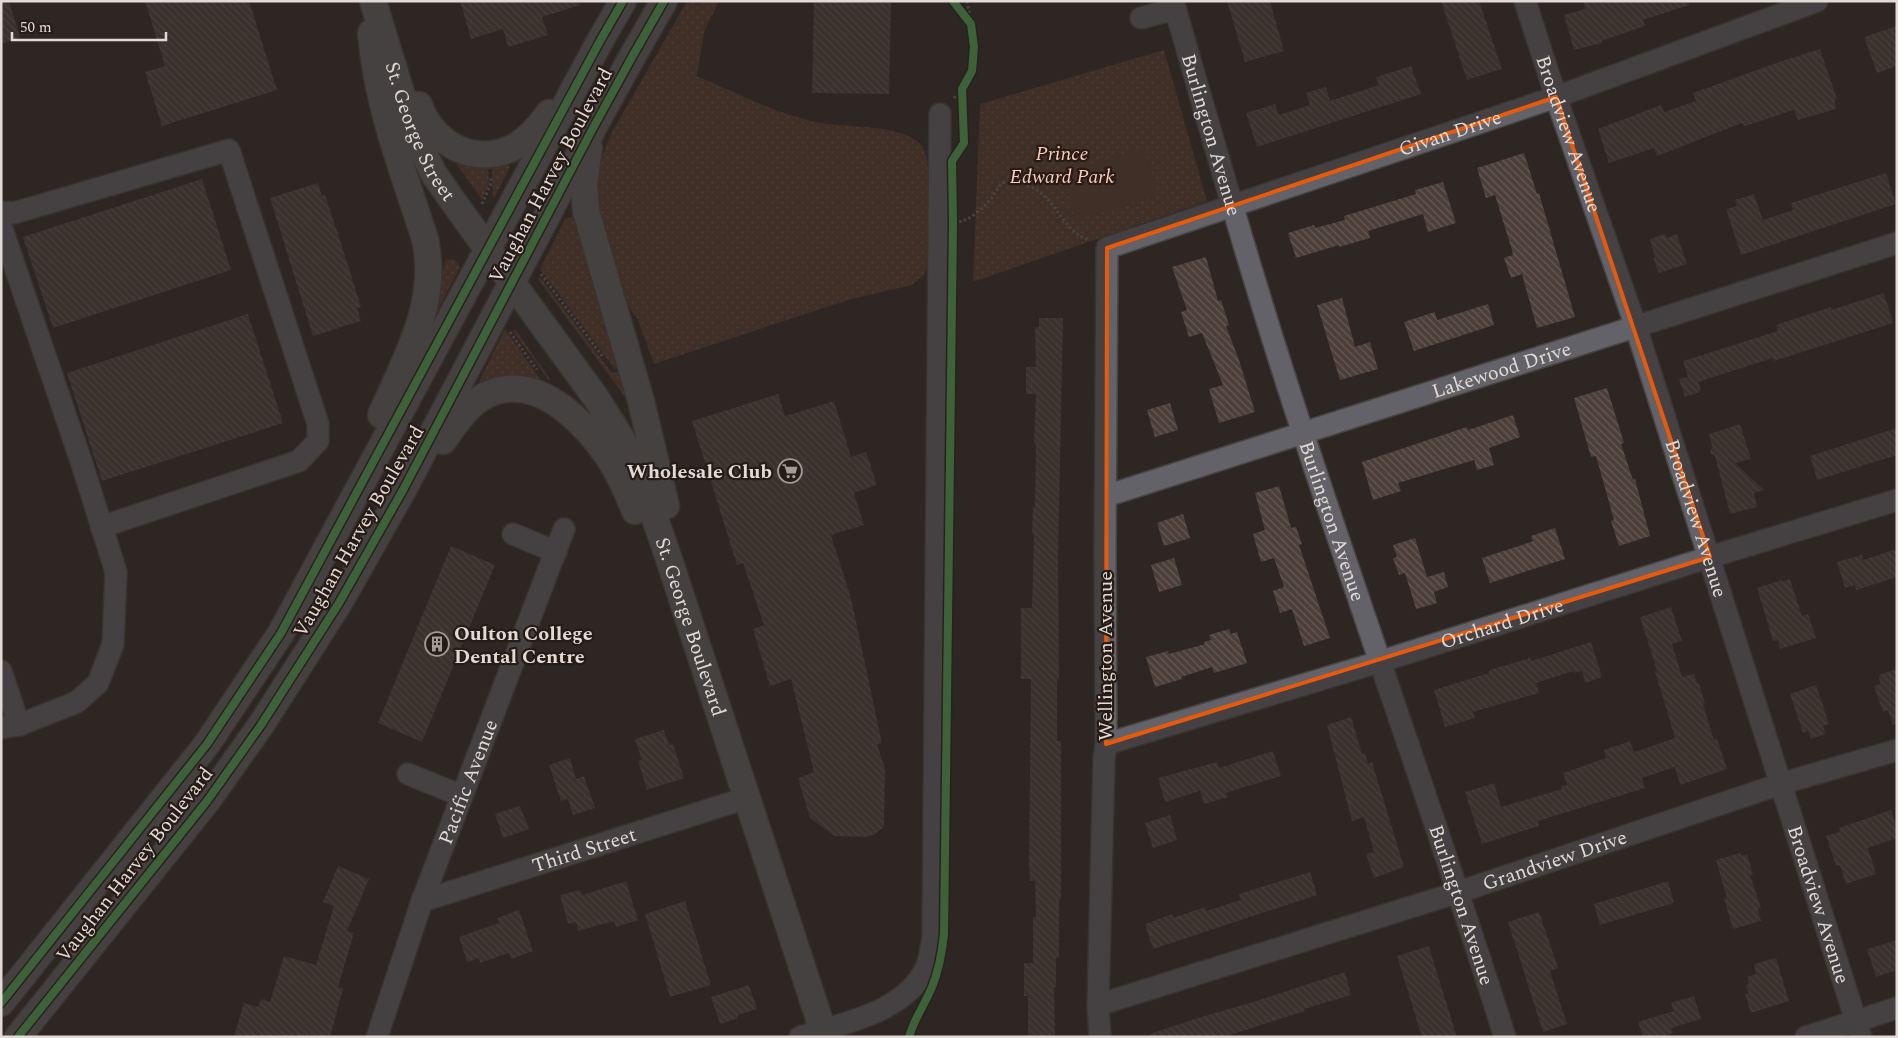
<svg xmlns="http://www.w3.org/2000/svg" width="1898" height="1038" font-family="Spectral,serif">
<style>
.grass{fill:url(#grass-dots)}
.pitch{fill:#553a2d}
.building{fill:url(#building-back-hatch)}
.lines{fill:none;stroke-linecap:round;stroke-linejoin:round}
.minor-casing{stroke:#494440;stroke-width:24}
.major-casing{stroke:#494440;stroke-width:29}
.path{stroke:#676568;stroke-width:3;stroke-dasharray:2.5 2.5;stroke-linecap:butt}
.minor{stroke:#636268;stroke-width:21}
.major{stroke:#656267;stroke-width:26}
.cycleway-casing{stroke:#271b16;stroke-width:11}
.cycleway{stroke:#51ab58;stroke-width:8}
.marked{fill:none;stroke:#e8590c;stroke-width:4;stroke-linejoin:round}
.labels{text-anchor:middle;stroke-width:4.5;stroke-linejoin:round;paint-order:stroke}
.street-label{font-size:20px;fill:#e2dad6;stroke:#271b16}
.park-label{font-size:20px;font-style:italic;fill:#fecdb7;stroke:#271b16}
.poi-label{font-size:20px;font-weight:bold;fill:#e2dad6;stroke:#271b16;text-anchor:end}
</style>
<defs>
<pattern id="grass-dots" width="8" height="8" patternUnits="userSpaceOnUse" patternTransform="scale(1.25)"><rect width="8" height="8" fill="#553a2d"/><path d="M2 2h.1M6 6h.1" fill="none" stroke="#6d564b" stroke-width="1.8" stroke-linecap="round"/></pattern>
<pattern id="building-back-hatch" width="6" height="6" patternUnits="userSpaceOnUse" patternTransform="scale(1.25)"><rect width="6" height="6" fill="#4c3f3a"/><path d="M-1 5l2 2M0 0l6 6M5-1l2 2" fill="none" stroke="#665a56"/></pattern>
</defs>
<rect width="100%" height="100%" fill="#2d2623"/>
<path class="grass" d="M687,1h32l-15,31 -7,44c40,17 81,39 124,47 26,5 85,1 101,23 12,15 6,99 5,121l-3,8 -12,10 -64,15 -194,64 -16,-44 -9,-13 -25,-79 -6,-20 -2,-19 5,-30 11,-27z
M1164,50l43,151 -234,81 7,-178z
M460,160l28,5 1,18 -7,17 -26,-37z
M508,163l2,4 -16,32c-3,-9 -1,-24 -2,-34z
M576,216l45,150 -7,2 -74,-99 25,-50z
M446,259l9,1 5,7 -24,47h-3z
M540,277l72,96 10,-2 13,42 -13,-20 -84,-114z
M505,329l1,1 34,49c-21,-5 -39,-4 -59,4l-2,-2z
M515,329l36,51 -2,1 -36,-50z"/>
<path class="pitch" d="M1144,147l15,47 -83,27 -15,-47z"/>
<path class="building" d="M1,1h8l11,37 -19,6z
M145,1h104l28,89 -115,36 -17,-54 20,-6z
M460,1h119l1,4 -38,12 6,18 -40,12 -5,-18 -32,10z
M814,1h77l-2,93 -77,-1z
M1227,1h43l14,50 -39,11z
M1441,1h38l23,68 -35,11z
M1583,1h106v4l-46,15 2,6 -44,15 1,2 -28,7 -10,-35 21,-6z
M1897,26v40l-20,7 -13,-36z
M1820,49l17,50h-2v4l1,6 -38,11 -4,-10 -49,16 -3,-3 -85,33 -3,-8 -45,15 -11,-34 63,-24 3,7 32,-11 -3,-8 86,-31z
M1411,66l10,28 -164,53 -11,-34 29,-9 4,11 31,-10 -4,-12 20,-6 4,14 49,-16 -3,-8z
M1524,153l13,41 2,-1 36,124 -38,11 -15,-54 -11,4 -7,-20 9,-3 -1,-5 -17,-55 -9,3 -9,-30z
M1886,173l10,31 -155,51 -15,-46 11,-3 -2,-6 19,-6 9,26 30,-10 -2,-7z
M202,179l29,91 -178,58 -30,-91z
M1443,182l13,41 -28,9 -5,-18 -55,17 2,7 -31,9v-2l-43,13 -8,-25 26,-8 1,3 30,-8 -1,-4 72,-22 -1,-4z
M318,183l4,13 3,-1 15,45 21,67 -4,1 4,13 -48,15 -43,-138z
M1665,234l2,4 10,-4 10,30 -28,9 -6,-15h2l-5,-19z
M1206,257l12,44 3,-1 8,25 -3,1 13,34 16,52 -36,11 -10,-34 14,-4 -21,-52 -13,4 -8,-25 6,-2 -15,-43z
M1884,293l9,30 -119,38 -1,-3 -75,24 3,8 -1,2 -15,5 -6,-18 9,-2 -5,-16 95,-30 -2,-6 55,-18v3z
M1342,298l13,49 15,-5 8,27 -38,11 -23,-75z
M1488,304l6,21 -80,26 -10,-29 31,-10 2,8z
M248,314l35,109 -181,58 -35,-108z
M1039,318h24l-5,240 1,121h-2v62h4v158h-2v59l-3,-1v30h-2l1,49h-27v-40h-4v-33h9v-46h3l-1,-36h-5l-1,-18 2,-184h-10v-71h11l2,-74h-2l1,-27h2l1,-64 -2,-1 2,-48h-10v-27h10l-1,-40h4z
M1607,388l17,55 -3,1 12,36 2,-1 15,57 -31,10 -8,-25 3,-1 -18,-64 -5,1 -17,-59z
M778,394l7,22 49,-15 17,56 15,-5 11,33 -23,8 10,32 -33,10 20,63 31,145 -5,1 8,25 -1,58 -9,7 -9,3 -31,-1 -25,-18 -12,-40 16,-6 -23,-93 -21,7 -17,-57 11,-4 -21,-62 -6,2 -45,-144z
M1170,403l8,27 -23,7 -8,-27z
M1513,415l7,22 -31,11 5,17 -17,5 -3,-10 -76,23 3,8 -28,9 -11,-38 105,-35 1,3z
M1740,424l11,35 -16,4 29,27 -10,3 3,14 -27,7 -15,-58 -5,-3 2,-6 -3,-13z
M1897,428v27l-80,25 -7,-24z
M1279,486l12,42 5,-1 6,17 -3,1 31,93 -26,8 -12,-37 -12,4 -7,-22 11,-4 -10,-29 -13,4 -8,-28 12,-4 -10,-37z
M1183,514l7,24 -26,8 -7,-23z
M1555,528l10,31 -75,24 -8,-25 43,-14 8,-3 -2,-5z
M1415,538l12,39 17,-5 4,15 -14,5 3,11 -21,6 -11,-36 -6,2 -6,-17 4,-1 -4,-12z
M451,546l44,19 -73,177 -44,-19z
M1897,549v28l-41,13 -1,-5 -10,3 -8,-26 25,-7 1,5z
M1174,558l8,27 -23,7 -8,-27z
M1790,579l12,37 6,-2 8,24 -36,11 -2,-9 -5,1 -16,-53 25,-8v2z
M1671,607l11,34 -10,3 10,33 12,-3 3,9h2l6,20 -2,1 11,36 3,-1 10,30 -47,16 -5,-18 -33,11 3,10 -107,33 1,5 -57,18 -17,-52 29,-9 7,24 61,-18 -1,-3 6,-1 -4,-12 43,-15 -2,-8 26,-9 4,11 41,-14 -20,-66 2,-1 -17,-54z
M1229,629l2,5 6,-2 10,31 -33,10 -2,-6 -31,10 1,2 -27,8 -9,-30 22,-6 1,3 36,-10 -1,-2 7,-2 -2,-5z
M1591,642l11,35 -17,6 -3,-12 -8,2 -1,-2 -37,12 3,10 -66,19 2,6 -30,9 -11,-37 55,-17v-3l41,-12 1,3z
M1897,669v55l-4,1 -5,-15 -5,2 -9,-26 6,-2 -1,-9z
M1816,685l13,39 -6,2 3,8 -15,5 -3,-8 -5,2 -13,-39z
M1351,717l11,37 3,-1 3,11 4,-2 32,105 -30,11 -8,-24 8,-2 -10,-35 -12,4 -25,-96z
M664,730l5,15 4,-1 11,34 -37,12 -9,-29 4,-1 -7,-21z
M1273,751l8,25 -55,17 2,4 -24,7 -4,-13 -35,11 -7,-24 59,-16 2,6z
M570,758l6,21 8,-3 11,32 -22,7 -5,-16 -7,2 -12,-36z
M520,806l9,23 -26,9 -8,-24z
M1891,810l6,17v11l-29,10 8,26 -30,10 -6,-19 -4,1 -10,-30 14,-4 -1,-4z
M1170,815l7,25 -24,8 -8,-25z
M1740,853l1,3 6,-2 6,20 -3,1 11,33 -3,1 3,12 -28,8 -9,-30 3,-1 -11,-38z
M338,866l31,13 -22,52 7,2 -16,54 5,2 -13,48h-96l10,-34 14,4 3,-8 9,3 14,-46 32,9 18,-59 -11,-4z
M1310,872l7,23 -164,54 -8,-25 27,-10 1,4 32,-11 1,4 35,-11 -2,-6z
M626,881l12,39 -22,7 -2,-6 -36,10 -2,-9 -8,2 -8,-29 20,-5 2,5z
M1668,881l6,22 -74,22 -6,-21z
M685,901l26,84 -41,12 -25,-83z
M519,910l14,41 -22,8 -2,-6 -29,10 -1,-5 -12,4 -8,-25 40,-14 -2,-5z
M1539,912l19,56 -8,3 17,53 -24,8 -35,-110z
M1897,940v30l-21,7 -9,-28z
M1429,946l8,27 20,64h-35l-25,-81z
M1776,958l13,43 -38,12 -6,-19 4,-1 -3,-8 3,-1 -2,-7 9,-3 -2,-10z
M1345,972l6,23 -47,14 1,2 -81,26h-74v-3l41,-14 62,-18z
M749,985l8,24 -19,6v3l-18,6 -9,-27z
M1694,996l7,23 -30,9 2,5 -11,4h-19l-5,-15 36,-11 -3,-8z"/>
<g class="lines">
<g class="minor-casing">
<g id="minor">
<path id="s1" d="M1173,1c42,145 83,291 131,435 66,200 137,399 201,601"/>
<path id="s2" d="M1525,1l31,96 80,230 225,710"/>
<path d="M1141,18l34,-9"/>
<path d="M1,212l13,1 215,-63 89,274v17l-19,20 -198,66"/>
<path d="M1,226l81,238 34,108 -3,72 -15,39 -21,19 -58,23 -18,3"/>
<path id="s3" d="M1106,496l791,-253"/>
<path d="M513,534l43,18"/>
<path d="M1,671l18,54"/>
<path id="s4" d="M1106,744l273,-82 331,-105 187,-57"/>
<path d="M408,774l54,22"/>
<path id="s5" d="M422,901l324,-103"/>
<path id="s6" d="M1098,1005l361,-113 321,-108 117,-34"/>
<path id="s7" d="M377,1037l45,-136 142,-372"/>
<path d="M800,1037c44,-14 104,-24 126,-69 4,-9 5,-20 7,-30l7,-824"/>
<path id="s8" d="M1100,1037l-2,-32 6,-246 2,-15 -1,-196 2,-300 449,-151 261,-96"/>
<path d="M1806,1037l91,-29"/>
</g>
</g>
<g class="major-casing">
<g id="major">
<path id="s9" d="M373,1l35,114 17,41 9,18 26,37 136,187 28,45 15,30 28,80 158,484"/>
<path d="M371,33c6,72 32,138 54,206 14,64 -19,119 -44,176"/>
<path d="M419,105c14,40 58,63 97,41 14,-8 24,-21 33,-33"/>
<path d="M589,148l-5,36 2,27 55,190 25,105"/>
<path d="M443,441c10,-14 21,-31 35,-41 53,-37 109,23 136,66 8,14 15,30 21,45"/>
<path d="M1,1003l206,-259 74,-111 319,-592 23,-40"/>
<path d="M18,1037l189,-236 54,-76 78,-122 64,-113 189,-360 40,-73 32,-56"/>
</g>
</g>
<path class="path" d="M967,1l4,23
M954,98l8,-9
M482,204l9,-21v-6
M959,222c11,-2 24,-14 31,-22 5,-5 7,-15 15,-18 4,-2 10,0 15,1 37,9 38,45 68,57
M541,274l62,83
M510,332l27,38"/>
<use href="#minor" class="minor"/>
<use href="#major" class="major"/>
<g class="cycleway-casing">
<path id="cycleway" d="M1,1003l206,-259 74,-111 319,-592 23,-40
M18,1037l189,-236 54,-76 78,-122 64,-113 189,-360 40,-73 32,-56
M909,1037c5,-18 16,-33 23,-50 7,-17 10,-34 12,-53l9,-711 -1,-62 12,-18 -2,-54 10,-18 2,-24 -3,-23 -18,-23"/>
</g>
<use href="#cycleway" class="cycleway"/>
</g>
<path d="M0 0H1898V1038H0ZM1556,97l154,460 -604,187 1,-496z" fill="#2d2623" fill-opacity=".55" fill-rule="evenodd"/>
<path class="marked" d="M1556,97l154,460 -604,187 1,-496z"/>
<defs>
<g id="supermarket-ring" transform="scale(1.25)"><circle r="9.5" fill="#271b16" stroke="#a39b97" stroke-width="1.5"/><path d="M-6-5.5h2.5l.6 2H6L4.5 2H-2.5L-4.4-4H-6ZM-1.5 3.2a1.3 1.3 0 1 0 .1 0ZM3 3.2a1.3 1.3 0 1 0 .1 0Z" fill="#a39b97"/></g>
<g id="building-ring" transform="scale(1.25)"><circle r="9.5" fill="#271b16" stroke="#a39b97" stroke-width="1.5"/><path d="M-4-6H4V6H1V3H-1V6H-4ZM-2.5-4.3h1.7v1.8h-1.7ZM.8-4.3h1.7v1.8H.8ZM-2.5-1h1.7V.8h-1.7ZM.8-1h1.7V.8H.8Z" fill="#a39b97"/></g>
</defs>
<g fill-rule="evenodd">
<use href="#supermarket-ring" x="790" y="471"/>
<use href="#building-ring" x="437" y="644"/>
</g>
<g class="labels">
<g class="street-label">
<text dy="7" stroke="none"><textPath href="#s9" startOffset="139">St. George Street</textPath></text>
<text dy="7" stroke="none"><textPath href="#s8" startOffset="1151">Givan Drive</textPath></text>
<text dy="7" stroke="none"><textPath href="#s2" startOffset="140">Broadview Avenue</textPath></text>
<text dy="7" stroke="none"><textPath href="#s1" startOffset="139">Burlington Avenue</textPath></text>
<text transform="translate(550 175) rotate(-62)" y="7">Vaughan Harvey Boulevard</text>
<text dy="7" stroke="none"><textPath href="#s3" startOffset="415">Lakewood Drive</textPath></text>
<text dy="7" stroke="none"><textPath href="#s2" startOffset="545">Broadview Avenue</textPath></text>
<text dy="7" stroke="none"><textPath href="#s1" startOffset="544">Burlington Avenue</textPath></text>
<text transform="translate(358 531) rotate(-60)" y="7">Vaughan Harvey Boulevard</text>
<text dy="7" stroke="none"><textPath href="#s4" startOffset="414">Orchard Drive</textPath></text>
<text dy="7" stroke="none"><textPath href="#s9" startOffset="709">St. George Boulevard</textPath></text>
<text transform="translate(1105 656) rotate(-90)" y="7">Wellington Avenue</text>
<text dy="7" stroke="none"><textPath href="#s7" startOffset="271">Pacific Avenue</textPath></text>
<text dy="7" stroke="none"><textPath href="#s5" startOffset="170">Third Street</textPath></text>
<text dy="7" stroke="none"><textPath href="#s6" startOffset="479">Grandview Drive</textPath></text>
<text transform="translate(134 864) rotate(-52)" y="7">Vaughan Harvey Boulevard</text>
<text dy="7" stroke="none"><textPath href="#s2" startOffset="950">Broadview Avenue</textPath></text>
<text dy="7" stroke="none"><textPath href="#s1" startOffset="949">Burlington Avenue</textPath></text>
</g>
<g class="park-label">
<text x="1062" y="160">Prince<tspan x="1062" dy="23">Edward Park</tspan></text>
</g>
<g class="poi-label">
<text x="772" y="478">Wholesale Club</text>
<text x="454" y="640" text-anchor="start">Oulton College<tspan x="454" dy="23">Dental Centre</tspan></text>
</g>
</g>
<rect width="1898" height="1038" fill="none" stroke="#e2dad6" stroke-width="5"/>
<path d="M12 32v8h154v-8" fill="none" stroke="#e2dad6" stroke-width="2.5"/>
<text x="20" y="32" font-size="15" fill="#e2dad6" stroke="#271b16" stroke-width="4" paint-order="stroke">50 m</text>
</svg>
